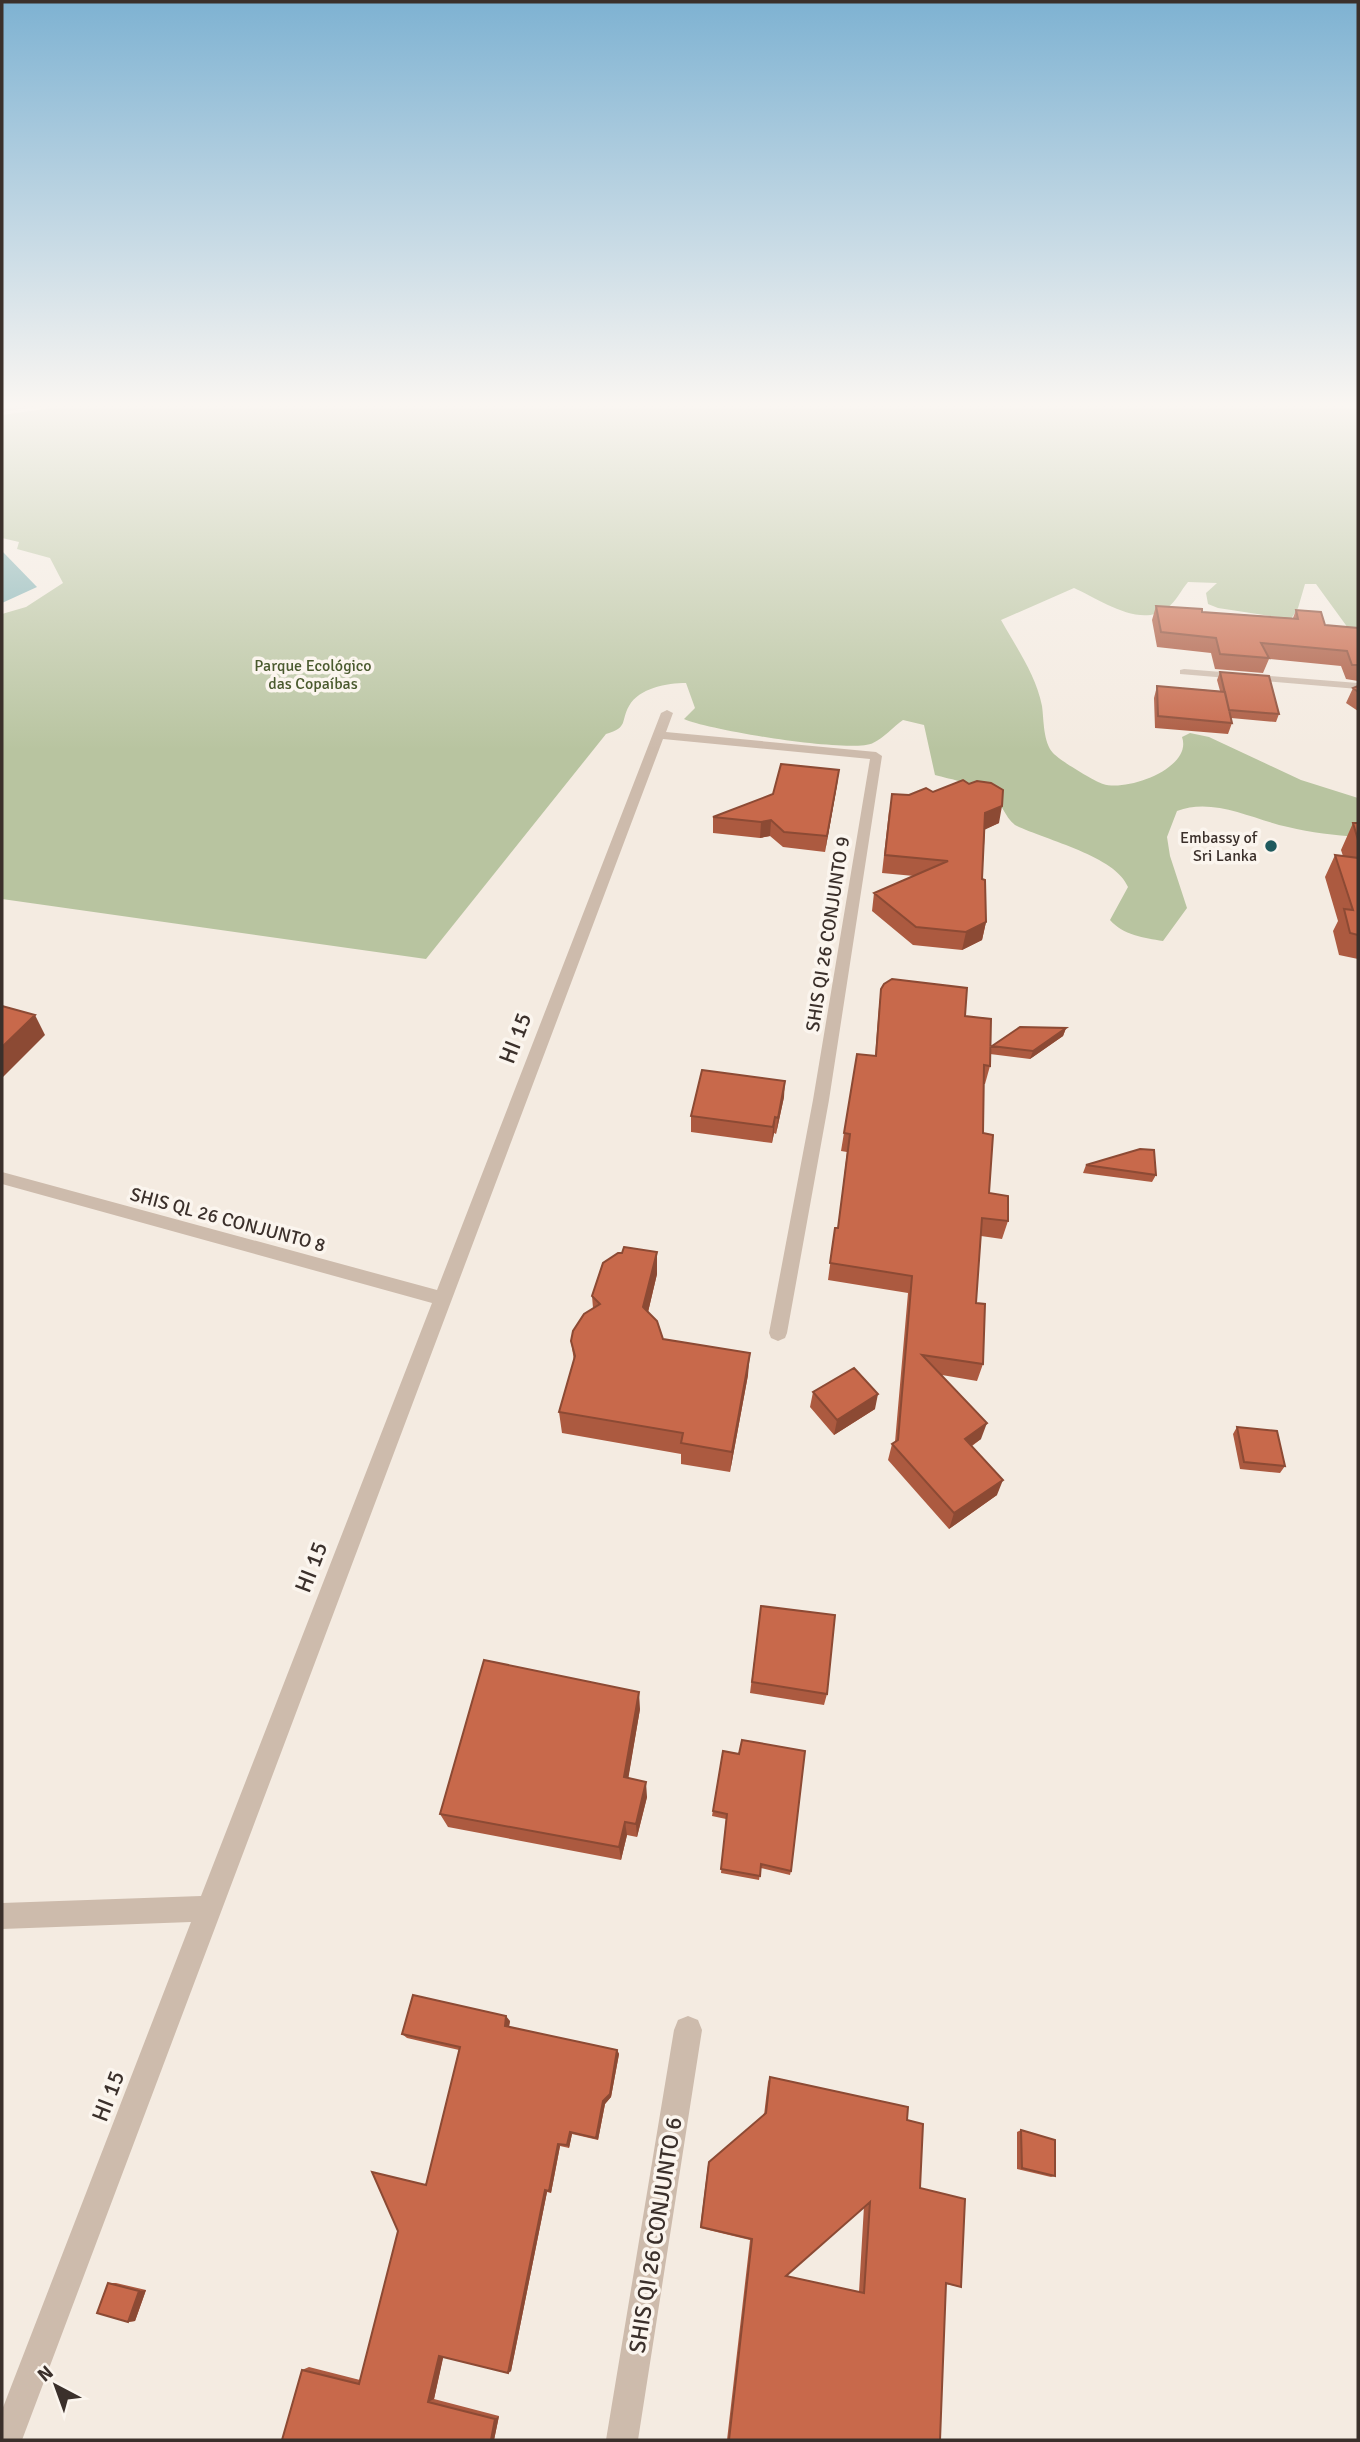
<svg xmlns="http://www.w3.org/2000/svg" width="1360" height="2442" font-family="Signika,sans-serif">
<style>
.green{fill:#b8c4a0}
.water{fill:#7fb0b2}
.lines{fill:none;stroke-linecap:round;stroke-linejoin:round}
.street{fill:#cdbbac;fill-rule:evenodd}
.wall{fill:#ac5a40;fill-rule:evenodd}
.shaded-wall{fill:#8c4a34}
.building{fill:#c8694b;stroke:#8c4a34;stroke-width:2;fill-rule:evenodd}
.poi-dot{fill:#1f5a5e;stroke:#fbf5ee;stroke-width:2.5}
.labels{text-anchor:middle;stroke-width:7;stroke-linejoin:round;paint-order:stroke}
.far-park-label{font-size:16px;fill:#4a5a2e;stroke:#fbf5ee}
.far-poi-label{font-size:16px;fill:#3b302b;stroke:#fbf5ee;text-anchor:end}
.street-label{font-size:19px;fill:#3b302b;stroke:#fbf5ee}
.near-street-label{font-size:23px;fill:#3b302b;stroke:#fbf5ee}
</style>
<rect width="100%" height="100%" fill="#f4ebe1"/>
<path class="green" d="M51,408h1307v226l-10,-6 -32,-44h-11l-7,24 -7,11 -73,-11 -10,-4 -2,-11 11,-10 -29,-1c-7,8 -12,20 -21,26 -27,21 -68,-9 -93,-20l-73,32c15,27 35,55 41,86 2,14 1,36 11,47 6,7 41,28 50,31 24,8 90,-16 79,-47l8,-4 19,4 92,43 57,18v39c-23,-2 -47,-4 -70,-10 -36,-8 -75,-30 -111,-16l-10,26 3,19 17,52 -24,33c-19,-3 -40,-6 -53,-21l18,-33c-12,-31 -83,-47 -113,-62 -11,-9 -13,-22 -23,-31 -10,-9 -43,-15 -57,-19l-11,-50 -21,-5c-10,7 -19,18 -30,23 -22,11 -165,-13 -189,-24l11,-11 -9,-25c-19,0 -47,5 -57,23 -9,16 0,21 -23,28l-180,225 -424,-60v-285l24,-7 37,-24 -13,-25 -33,-9 2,-7 -17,-4v-123z"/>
<path class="water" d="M2,551l35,36 -35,16z"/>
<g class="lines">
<path class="street" d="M2,408h24l-24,4z
M1184,669l174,14v6l-178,-15v-4z
M667,710l6,3 -7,19 210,20 6,4 -53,344 -42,233 -2,5 -7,3 -7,-3 -2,-5 44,-233 57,-341 -207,-20 -641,1701h-20v-30l189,-488 -189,7v-26l199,-7 231,-593 -430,-119v-12l435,118 224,-577z
M688,2016l10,4 4,10 -64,410h-32l68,-410 4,-10z"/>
</g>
<path class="wall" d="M1156,606l46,6 91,6 3,-8 29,15 33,3v53l-12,-2 -5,-13 -72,-7 -6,14 -48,-4 -4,-16 -54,-6 -5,-27z
M1220,672l59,42 -3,8 -45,-4 1,5 -4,11 -73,-6 -1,-30 3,-12 63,5 -3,-11z
M1358,686v25l-12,-8 7,-15z
M839,770l-2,15 -12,67 -42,-5 -13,-11 -10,2 -47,-5v-16z
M909,795l90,28 -14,6 -3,50 4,43 -4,18 -20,10 -49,-5 -41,-34 2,-18 40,-17 -32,-3 7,-62z
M1353,823h5v136l-19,-4 -6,-24 5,-10 -13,-44 10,-22 8,1 -2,-6z
M881,989l84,27 25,35 2,-5 74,-18 -3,8 -33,23 -40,-5v12l-5,18h-1l-1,49 6,60 19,28 -6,18 -21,-3 -5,67 7,61 -6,17 -35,-6 39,64 -9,7 25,49 -48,34 -61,-69 4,-16 3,-2 13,-149 -80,-13 7,-52h3l9,-76 -6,-1 16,-97 18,2 4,-49z
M784,1097l-8,37 -2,-1 -2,10 -81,-11v-16z
M1086,1165l70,10 -4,7 -69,-9z
M657,1274l-9,38 15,27 85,36 -18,97 -49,-8v-10l-119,-21 -3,-21 15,-51 -3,-20 22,-33 -1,-12z
M813,1392l62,17 -41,26 -24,-28z
M1237,1427l48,39 -5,7 -40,-4 -7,-35z
M761,1606l66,88 -3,11 -74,-12z
M640,1709l-12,69 19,19 -10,40 -10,-2 -6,25 -173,-33 -8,-13z
M723,1751l68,120 -1,4 -29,-7 -2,12 -38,-7 5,-54 -14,-3z
M510,2021l-1,6 108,23 2,4 -8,43 -6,7 -7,36 -26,-6 -3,14 -9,-2 -9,47 -4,-1 -36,179 -3,2 -65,-16 -9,42 65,17 -5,24h-212l20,-70 7,-3 51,13 66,-195 33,-135 -52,-12 -5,-4z
M770,2077l137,43 13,68 41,99 -15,-3 -6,156h-213l23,-200 -50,-12 8,-63 56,-50 4,-33zM864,2206l-5,86 -73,-16z
M1021,2130l34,46 -4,1 -34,-8v-37z
M108,2283h8l30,7 -11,31 -7,1z"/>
<path class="shaded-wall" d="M839,770l-2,15 -12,67 2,-16z
M1002,806l-3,17 -17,8 3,-18z
M771,820l-1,16 -10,2 1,-16z
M986,922l-4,18 -20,10 4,-18z
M35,1015l10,20 -43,43v-31z
M1066,1028l-3,8 -33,23 3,-8z
M785,1081l-1,16 -8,37 2,-16z
M775,1117l-1,16 -2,10 1,-16z
M657,1252v22l-13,55 -1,-22z
M750,1353l-2,22 -18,97 2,-20z
M878,1394l-3,15 -41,26 3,-15z
M987,1423l-6,16 -22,15 6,-15z
M1003,1480l-6,15 -48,34 5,-16z
M639,1692l1,17 -14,83 -2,-15z
M646,1782l1,15 -10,40 -1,-13z
M625,1822l2,13 -6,25 -2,-13z
M506,2016l4,5 -2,9 -3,-4z
M617,2050l2,4 -8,43 -6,7 -7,36 -2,-2 7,-37z
M570,2132l2,2 -3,14 -2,-3z
M558,2144l2,2 -9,47 -2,-2z
M545,2190l2,2 -36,179 -3,2z
M146,2290l-11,31 -7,1 11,-31z
M444,2354l-10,45 -6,3 11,-46z
M499,2416l-5,24h-3l4,-21z"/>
<path class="building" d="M1156,606l46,3v3l96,7 -2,-9 25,2 4,13 33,3v37h-6l-5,-14 -86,-8 8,15 -49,-4 -4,-16 -55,-6z
M1220,672l49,4 10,38 -50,-4z
M1157,686l68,6 7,31 -74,-7z
M1358,686v6l-5,-4z
M781,764l58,6 -12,66 -43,-4 -13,-12 -10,2 -48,-5 60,-23z
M963,780l6,4 8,-3 14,2 12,7 -1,16 -17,7 -3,66 3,1 1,42 -20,10 -50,-5 -42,-34 74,-32 -63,-6 7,-61 17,1 17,-7 7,4z
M1353,823h5v17z
M1335,855l23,3v77l-8,-2 -6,-24 9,1z
M892,979l75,9 -2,28 26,3 -1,47 -6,-1 -1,68 10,2 -4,58 19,3v25l-26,-3 -6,85 9,1 -2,60 -61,-9 65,68 -22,16 38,41 -49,33 -62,-69 6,-4 14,-164 -82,-13 5,-35h3l12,-94 -6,-1 13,-79 19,2 5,-67 3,-5z
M2,1006l33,9 -33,32z
M1020,1027l46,1 -33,23 -41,-5z
M702,1070l83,11 -7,37 -3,-1 -2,10 -82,-11z
M1140,1149l14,1 2,25 -70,-10z
M624,1247l33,5 -14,55 14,14 6,18 87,14 -18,99 -51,-9 2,-10 -124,-21 16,-56 -4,-15 2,-10 11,-17 16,-10 -8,-8 11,-33 15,-10h4z
M854,1368l24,26 -41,26 -24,-28z
M1237,1427l40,4 8,35 -41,-4z
M761,1606l74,9 -8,79 -75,-12z
M484,1660l155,32 -15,85 22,5 -10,42 -11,-2 -6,25 -179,-33z
M742,1740l63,11 -14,120 -30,-7 -1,12 -39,-7 6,-55 -14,-3 10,-60 16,3z
M413,1995l93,21 -1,10 112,24 -7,44 -7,7 -7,37 -26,-6 -3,13 -9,-1 -9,47 -4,-1 -37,183 -69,-17 -11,46 67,17 -4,21h-209l20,-70 57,14 39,-153 -26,-59 54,13 34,-138 -58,-13z
M770,2077l138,30 -1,13 16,4 -3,64 45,11 -4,88 -15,-4 -6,157h-211l23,-201 -51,-12 8,-65 57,-49zM870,2202l-6,91 -78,-17z
M1021,2130l34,10v36l-33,-8z
M108,2283l31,8 -11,31 -31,-9z"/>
<linearGradient id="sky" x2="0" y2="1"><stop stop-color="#7eb2d2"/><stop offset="0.54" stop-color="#faf6f2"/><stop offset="1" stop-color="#faf6f2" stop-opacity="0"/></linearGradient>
<rect width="1360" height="750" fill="url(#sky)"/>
<circle class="poi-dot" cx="1271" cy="846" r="7"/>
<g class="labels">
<g class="far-park-label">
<text x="313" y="671">Parque Ecológico<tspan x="313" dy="18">das Copaíbas</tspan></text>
</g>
<g class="far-poi-label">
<text x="1257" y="843">Embassy of<tspan x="1257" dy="18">Sri Lanka</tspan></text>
</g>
<g class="street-label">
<text transform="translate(827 934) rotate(-81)" y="7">SHIS QI 26 CONJUNTO 9</text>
<text transform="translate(228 1219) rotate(15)" y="7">SHIS QL 26 CONJUNTO 8</text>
</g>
<g class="near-street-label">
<text transform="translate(515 1038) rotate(-69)" y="8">HI 15</text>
<text transform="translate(311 1567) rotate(-69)" y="8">HI 15</text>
<text transform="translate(108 2096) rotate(-69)" y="8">HI 15</text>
<text transform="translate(655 2235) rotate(-81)" y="8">SHIS QI 26 CONJUNTO 6</text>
</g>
</g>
<rect width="1360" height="2442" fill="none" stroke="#3b302b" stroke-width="7"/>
<g transform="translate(56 2386) rotate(319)" stroke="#fbf5ee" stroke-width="5" paint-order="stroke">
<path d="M0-5L12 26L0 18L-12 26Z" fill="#3b302b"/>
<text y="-10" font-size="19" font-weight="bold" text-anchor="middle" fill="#3b302b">N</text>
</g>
</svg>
